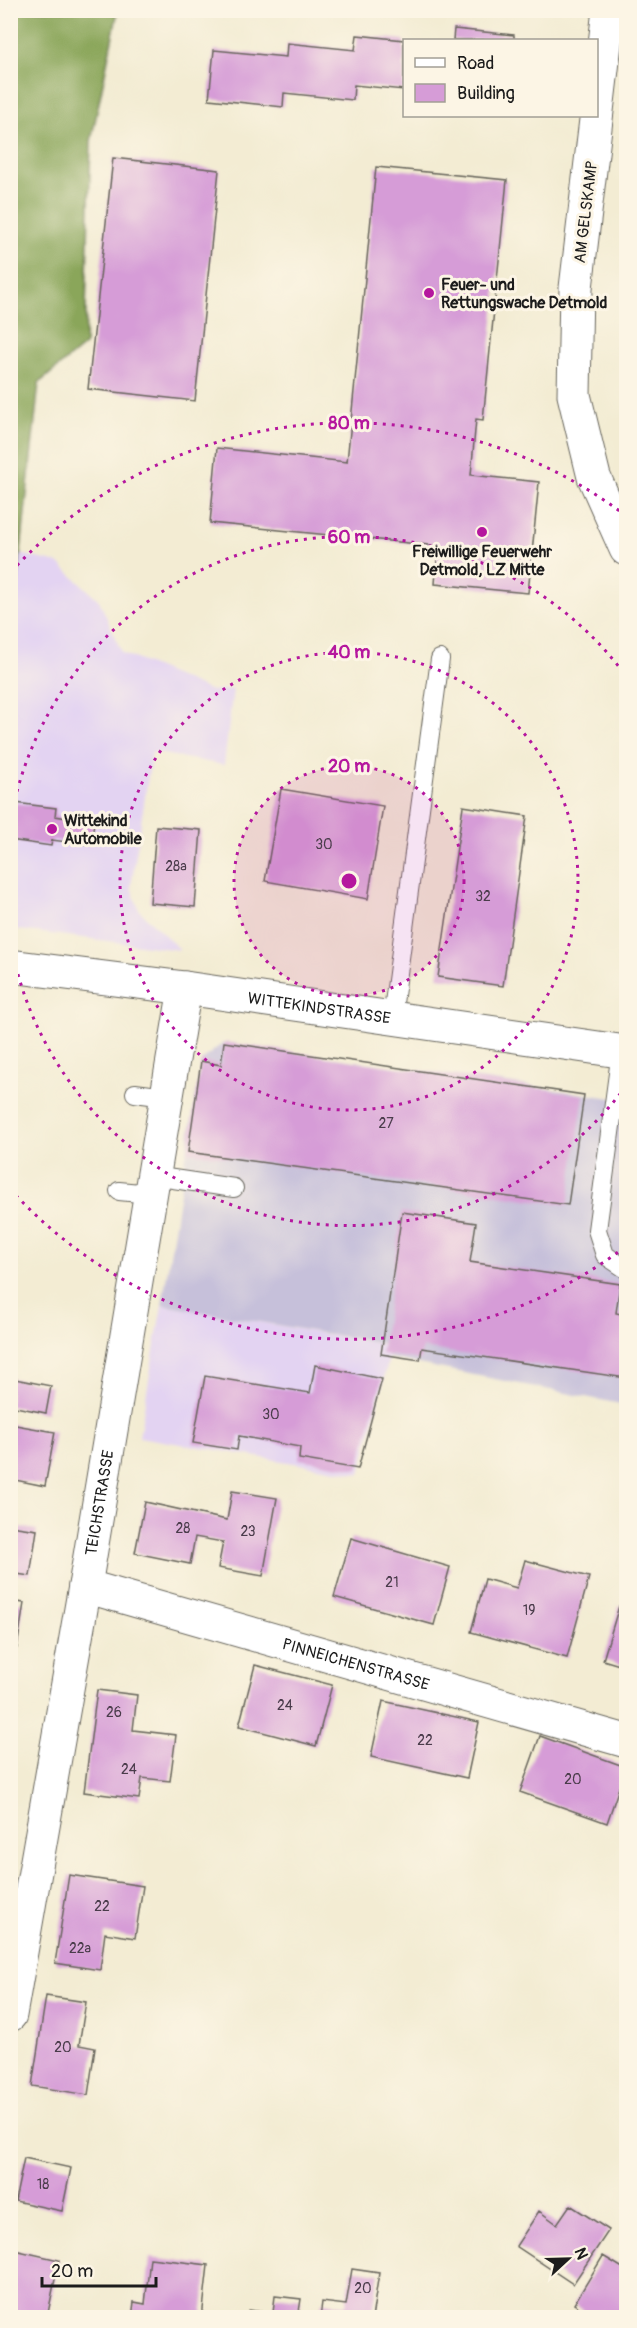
<svg xmlns="http://www.w3.org/2000/svg" width="637" height="2328" font-family="Pangolin,sans-serif">
<style>
.built{fill:#e3d3f2}
.industrial{fill:#c6c0da}
.forest{fill:#8aa65a;stroke:#53613b;stroke-width:1.5}
.building{fill:#d69cd7}
.lines{fill:none;stroke-linecap:round;stroke-linejoin:round}
.lane-casing{stroke:#67655c;stroke-width:20}
.street-casing{stroke:#67655c;stroke-width:35}
.secondary-casing{stroke:#67655c;stroke-width:35}
.lane{stroke:#fff;stroke-width:18}
.street{stroke:#fff;stroke-width:33}
.secondary{stroke:#fff;stroke-width:33}
.ring{fill:none;stroke:#b5179e;stroke-width:3;stroke-dasharray:3 6}
.poi-dot{fill:#b5179e;stroke:#fcf5e5;stroke-width:2}
.labels{text-anchor:middle;stroke-width:6;stroke-linejoin:round;paint-order:stroke}
.number-label{font-size:14px;fill:#4a3c4b}
.street-label{font-size:16px;fill:#1c1c1c;stroke:#fcf5e5}
.poi-label{font-size:16px;font-weight:bold;fill:#1c1c1c;stroke:#fcf5e5;text-anchor:start}
.centre{fill:#b5179e;stroke:#fcf5e5;stroke-width:3}
.ring-label{font-size:18px;text-anchor:middle;font-weight:bold;fill:#b5179e;stroke:#fcf5e5;stroke-width:6;stroke-linejoin:round;paint-order:stroke}
</style>
<rect width="100%" height="100%" fill="#fcf5e5"/>
<filter id="ink" filterUnits="userSpaceOnUse"><feTurbulence type="fractalNoise" baseFrequency=".0167" numOctaves="2"/><feDisplacementMap in="SourceGraphic" scale="12" xChannelSelector="R" yChannelSelector="G"/><feConvolveMatrix kernelMatrix="1 2 1 2 8 2 1 2 1" color-interpolation-filters="sRGB"/></filter>
<filter id="wash" filterUnits="userSpaceOnUse"><feTurbulence type="fractalNoise" baseFrequency=".008" numOctaves="4" result="noise"/><feDisplacementMap in="SourceGraphic" scale="24" xChannelSelector="R" yChannelSelector="G"/><feGaussianBlur stdDeviation="1.35" result="paint"/><feColorMatrix in="noise" values="0 0 0 0 0 0 0 0 0 0 0 0 0 0 0 0 0 1.4 0 .05"/><feComposite in="paint" operator="in"/></filter>
<g filter="url(#wash)">
<rect width="100%" height="100%" fill="#f3ecd3"/>
<path class="built" d="M20,554l38,9 41,37 23,53 89,38 22,-2 -9,76 -72,-13 -21,135 8,23 41,40 -169,-21 -1,-286z
M162,1305l230,41 -32,128 -221,-37z"/>
<path class="industrial" d="M224,1042l402,58v305l-238,-47 -2,-14 -224,-39 39,-244z"/>
<path class="forest" d="M11,10l107,1 -27,130 -6,204 -46,38 -28,260z"/>
<g id="blocks">
<path class="building" d="M454,29l60,6v5h-61z
M357,35l47,5v50l-50,-5 -1,15 -69,-7 -1,14 -74,-8 5,-49 72,7 1,-14 68,7z
M113,158l106,12 -24,231 -107,-12z
M376,167l131,13 -24,240 -7,-1 -5,56 68,7 -11,111 -93,-9 3,-38 -228,-23 7,-75 130,14z
M281,789l102,17 -15,93 -103,-18z
M15,803l41,5 -1,8 39,6 -3,23 -39,-5 -1,6 -41,-6z
M463,806l64,10 -24,170 -65,-9z
M156,826l45,4 -6,77 -45,-4z
M224,1042l360,53 -16,110 -380,-53 13,-91 20,4z
M402,1212l74,11 -6,39 150,22 -4,29 10,2v63l-204,-30 -2,12 -39,-6z
M315,1365l67,14 -24,90 -59,-10 1,-12 -61,-11 -2,14 -44,-7 12,-67 105,17z
M10,1378l41,8 -5,27 -36,-7z
M10,1424l45,8 -10,54 -35,-7z
M232,1491l45,7 -14,78 -45,-8 5,-26 -28,-5 -5,27 -55,-11 10,-51 82,18z
M10,1526l27,4 -7,46 -20,-3z
M351,1538l99,29 -16,58 -100,-28z
M525,1560l64,17 -22,81 -96,-26 14,-53 32,9z
M10,1601l14,2 -7,45 -7,-1z
M619,1606l7,3v58l-23,-7z
M255,1665l77,20 -16,61 -77,-20z
M97,1690l40,5 -4,35 43,5 -6,46 -28,-3 -3,21 -55,-7z
M383,1701l96,21 -12,56 -96,-21z
M540,1736l86,31 -19,56 -87,-31z
M69,1875l74,11 -8,52 -30,-5 -5,37 -45,-7z
M46,1996l40,6 -7,43 16,3 -7,47 -56,-9z
M24,2158l47,10 -9,43 -47,-10z
M570,2205l39,25 -36,54 -57,-38 23,-35 18,13z
M10,2249l49,11 -12,58h-37z
M603,2256l23,14v48h-31l-21,-14z
M150,2258l58,7 -6,53h-70l2,-16 11,2z
M352,2269l27,4 -7,45h-52l2,-16 24,3z
M275,2296l26,3 -3,19h-50l1,-8 24,3z"/>
</g>
</g>
<g filter="url(#ink)">
<use href="#blocks" fill-opacity="0" stroke="#67655c" stroke-width="1.5"/>
<g class="lines">
<g class="lane-casing">
<path id="lane" d="M392,1018l48,-359
M621,1051l-24,179 8,25 21,14
M135,1093l31,4
M153,1176l81,12
M119,1191l31,3"/>
</g>
<g class="street-casing">
<g id="street">
<path id="s1" d="M85,1586l541,155"/>
<path id="s2" d="M10,2015l75,-429 100,-598"/>
</g>
</g>
<g class="secondary-casing">
<g id="secondary">
<path d="M609,10l-33,278 -2,107 20,82 32,72"/>
<path id="s3" d="M10,966l175,22 441,64"/>
</g>
</g>
<use href="#lane" class="lane"/>
<use href="#street" class="street"/>
<use href="#secondary" class="secondary"/>
</g>
</g>
<circle cx="349" cy="881" r="115" fill="#b5179e" fill-opacity=".12"/>
<g class="ring">
<circle cx="349" cy="881" r="115"/>
<circle cx="349" cy="881" r="229"/>
<path d="M626 1086A344 344 0 0 1 11 944M11 818A344 344 0 0 1 626 676"/>
<path d="M625 1247A458 458 0 0 1 11 1190M11 572A458 458 0 0 1 625 515"/>
</g>
<g class="poi-dot">
<circle cx="429" cy="293" r="6"/>
<circle cx="482" cy="532" r="6"/>
<circle cx="52" cy="829" r="6"/>
</g>
<g class="labels">
<g class="number-label">
<text x="324" y="849">30</text>
<text x="176" y="871">28a</text>
<text x="483" y="901">32</text>
<text x="386" y="1128">27</text>
<text x="271" y="1419">30</text>
<text x="183" y="1533">28</text>
<text x="248" y="1536">23</text>
<text x="392" y="1587">21</text>
<text x="529" y="1615">19</text>
<text x="285" y="1710">24</text>
<text x="114" y="1717">26</text>
<text x="425" y="1745">22</text>
<text x="129" y="1774">24</text>
<text x="573" y="1784">20</text>
<text x="102" y="1911">22</text>
<text x="80" y="1953">22a</text>
<text x="63" y="2052">20</text>
<text x="43" y="2189">18</text>
<text x="363" y="2293">20</text>
</g>
<g class="street-label">
<text transform="translate(585 212) rotate(-83)" y="6">AM GELSKAMP</text>
<text dy="6" stroke="none"><textPath href="#s3" startOffset="312">WITTEKINDSTRASSE</textPath></text>
<text dy="6" stroke="none"><textPath href="#s2" startOffset="520">TEICHSTRASSE</textPath></text>
<text dy="6" stroke="none"><textPath href="#s1" startOffset="282">PINNEICHENSTRASSE</textPath></text>
</g>
<g class="poi-label">
<text x="441" y="290">Feuer- und<tspan x="441" dy="18">Rettungswache Detmold</tspan></text>
<text x="482" y="557" text-anchor="middle">Freiwillige Feuerwehr<tspan x="482" dy="18">Detmold, LZ Mitte</tspan></text>
<text x="64" y="826">Wittekind<tspan x="64" dy="18">Automobile</tspan></text>
</g>
</g>
<circle cx="349" cy="881" r="9" class="centre"/>
<g class="ring-label">
<text x="349" y="429">80 m</text>
<text x="349" y="543">60 m</text>
<text x="349" y="658">40 m</text>
<text x="349" y="772">20 m</text>
</g>
<rect width="637" height="2328" fill="none" stroke="#fcf5e5" stroke-width="36"/>
<rect x="403" y="39" width="195" height="78" fill="#fcf5e5" stroke="#a29e95" stroke-width="1.5"/>
<rect x="415" y="58" width="30" height="9" fill="#ffffff" stroke="#a29e95" stroke-width="1.5"/>
<text x="457" y="69" font-size="18" fill="#1c1c1c">Road</text>
<rect x="415" y="84" width="30" height="18" fill="#d69cd7" stroke="#a29e95" stroke-width="1.5"/>
<text x="457" y="99" font-size="18" fill="#1c1c1c">Building</text>
<g transform="translate(568 2259) rotate(68)" stroke="#fcf5e5" stroke-width="4.5" paint-order="stroke">
<path d="M0-4.5L10 22L0 15L-10 22Z" fill="#1c1c1c"/>
<text y="-9" font-size="16" font-weight="bold" text-anchor="middle" fill="#1c1c1c">N</text>
</g>
<path d="M42 2277v9h114v-9" fill="none" stroke="#1c1c1c" stroke-width="3"/>
<text x="51" y="2277" font-size="18" fill="#1c1c1c" stroke="#fcf5e5" stroke-width="4.5" paint-order="stroke">20 m</text>
</svg>
